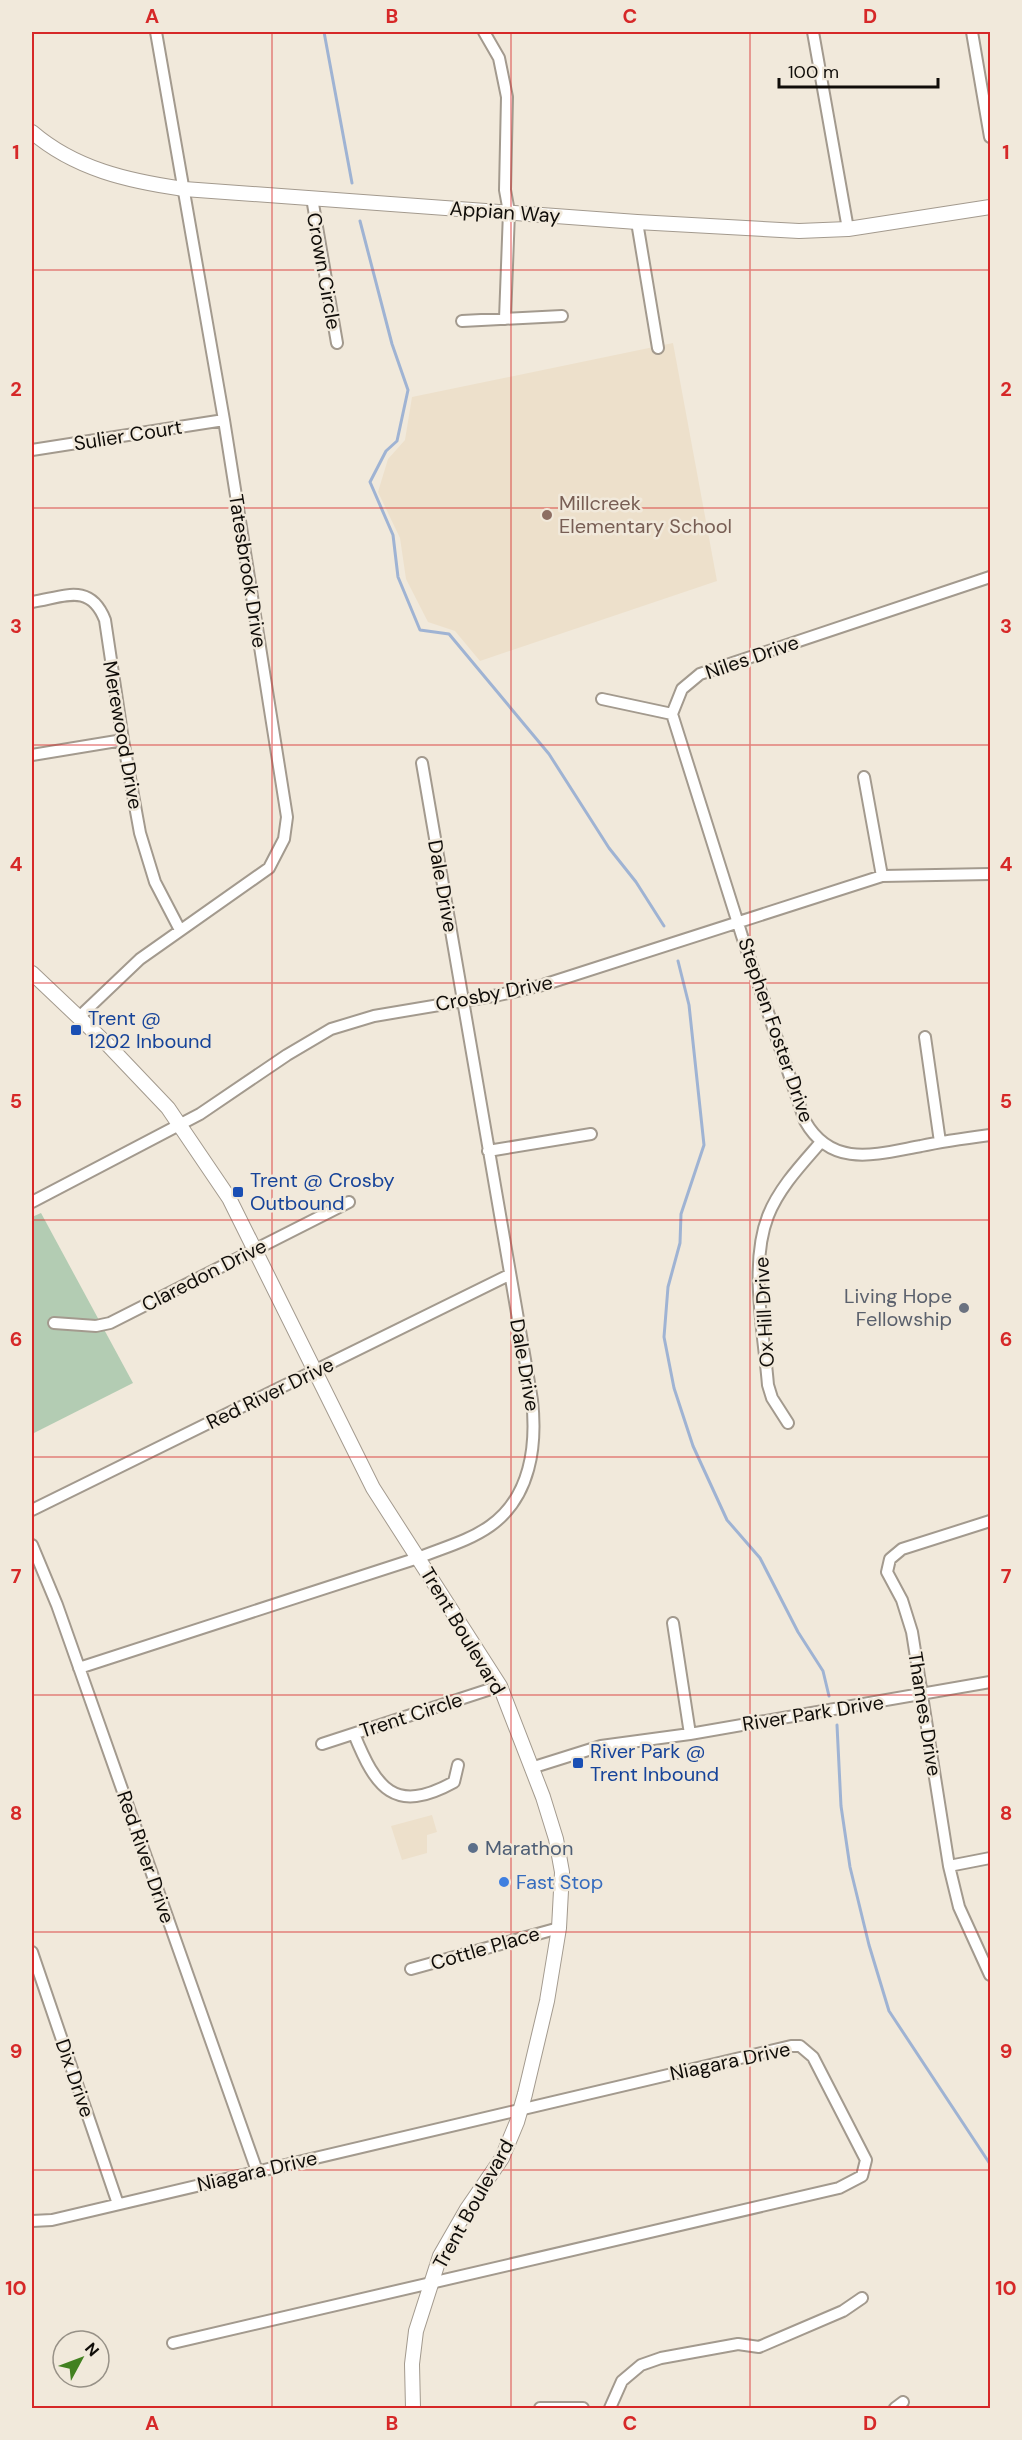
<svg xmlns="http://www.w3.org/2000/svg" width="1022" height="2440" font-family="'DM Sans',sans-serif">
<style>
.built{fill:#ede0cb}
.green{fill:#b3ccb3}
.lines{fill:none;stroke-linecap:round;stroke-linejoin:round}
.stream{stroke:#9fb3d3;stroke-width:3}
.minor-casing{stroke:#a39a8e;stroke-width:14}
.tertiary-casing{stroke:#a39a8e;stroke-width:16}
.minor{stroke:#fff;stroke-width:10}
.tertiary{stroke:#fff;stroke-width:14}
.grid{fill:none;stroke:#d62828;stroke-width:1.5;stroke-opacity:0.55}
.education-dot{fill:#8d6e63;stroke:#f1e9db;stroke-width:2}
.transit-dot{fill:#1a4fb4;stroke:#f1e9db;stroke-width:2}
.worship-dot{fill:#6b7280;stroke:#f1e9db;stroke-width:2}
.service-dot{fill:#5c6f8a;stroke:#f1e9db;stroke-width:2}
.shop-dot{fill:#3f7fe0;stroke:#f1e9db;stroke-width:2}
.labels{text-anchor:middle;stroke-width:5;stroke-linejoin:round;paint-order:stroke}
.street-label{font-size:20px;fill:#100d09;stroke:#f1e9db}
.education-label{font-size:20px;fill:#785e54;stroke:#f1e9db;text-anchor:start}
.transit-label{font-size:20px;fill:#164399;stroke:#f1e9db;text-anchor:start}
.worship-label{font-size:20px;fill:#5b616d;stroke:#f1e9db;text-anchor:end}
.service-label{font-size:20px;fill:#4e5e75;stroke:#f1e9db;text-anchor:start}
.shop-label{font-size:20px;fill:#366cbe;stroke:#f1e9db;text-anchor:start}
.neatline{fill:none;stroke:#d62828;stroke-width:2}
.grid-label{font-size:20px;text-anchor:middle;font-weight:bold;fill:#d62828}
</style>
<rect width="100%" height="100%" fill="#f1e9db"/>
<path class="built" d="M673,343l44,238 -237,80 -25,-30 -27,-9 -22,-43 -6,-41 -22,-46 10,-33 17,-19 7,-43z
M432,1815l5,17 -10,3v18l-25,7 -11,-34z"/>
<path class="green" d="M41,1213l92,170 -101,51v-217z"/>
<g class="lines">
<path class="stream" d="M324,32l28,151
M360,221l32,123 16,46 -11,51 -11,10 -16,31 23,53 5,42 22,53 29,4 100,120 60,94 27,34 28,44
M678,961l11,44 15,140 -23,69 -1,29 -12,44 -4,50 10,51 19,58 34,74 33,38 38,74 25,39 6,25
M837,1725l4,81 9,61 19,78 20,66 101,153"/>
<g class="minor-casing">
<path id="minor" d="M484,32l15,26 8,39 -2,93 4,22 -4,107
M813,32l35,197
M972,32l18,105
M312,198l25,145
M637,222l21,126
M462,321l100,-5
M32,450l192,-30
M990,577l-290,97 -18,15 -10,25 70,222 63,185c27,48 72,33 116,25 23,-5 46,-8 69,-11
M32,602c32,-5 58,-20 73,18l18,120 17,93 15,49 25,48
M602,699l70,15
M32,755l91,-15
M864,777l18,99
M79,1017l61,-58 129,-91 15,-29 3,-22 -63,-397 -68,-388
M925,1037l15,105
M488,1151l103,-17
M32,1202l168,-88 87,-59 44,-26 43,-13 125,-21 44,-10 339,-109 108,-2
M54,1323l42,3 14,-3 239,-121
M788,1423l-16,-25 -4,-13c-4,-51 -19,-120 0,-169 11,-28 33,-51 53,-74
M32,1510l477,-235
M990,1521l-88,28 -12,10 -3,13 15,28 10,32 37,234 10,41 31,68
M32,1545l25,60 200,566
M673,1623l17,111
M79,1668l339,-110c24,-10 51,-17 72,-32 41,-29 47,-81 42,-126l-110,-637
M354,1734c22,54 40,81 100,48l4,-17
M322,1744l178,-58
M531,1768l70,-22 89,-12 300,-52
M949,1866l41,-8
M32,1952l86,252
M411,1969l148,-41
M32,2221l20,-1 739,-174h9l13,11 53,103 -4,16 -23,12 -666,155
M540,2408h43
M610,2408l12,-27 19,-16 20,-7 77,-14 21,3 84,-36 19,-13
M895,2408l8,-6"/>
</g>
<g class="tertiary-casing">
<path id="tertiary" d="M32,132c43,37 96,49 152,57l453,33 162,9 49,-2 142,-22
M32,973l77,73 59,62 61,90 144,290 127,198 43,111 13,42 6,33 -3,56 -12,73 -22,93 -8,28 -15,36 -35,51 -27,47 -24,75 -4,33 1,44"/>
</g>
<use href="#minor" class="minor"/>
<use href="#tertiary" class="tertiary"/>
</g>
<path class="grid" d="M272,32v2376M511,32v2376M750,32v2376M32,270h958M32,508h958M32,745h958M32,983h958M32,1220h958M32,1457h958M32,1695h958M32,1932h958M32,2170h958"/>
<circle class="education-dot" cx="547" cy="515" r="6"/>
<g class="transit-dot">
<rect x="70" y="1024" width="12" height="12" rx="3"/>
<rect x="232" y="1186" width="12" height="12" rx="3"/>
<rect x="572" y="1757" width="12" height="12" rx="3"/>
</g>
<circle class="worship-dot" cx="964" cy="1308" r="6"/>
<circle class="service-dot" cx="473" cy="1848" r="6"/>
<circle class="shop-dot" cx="504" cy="1882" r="6"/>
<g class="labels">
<g class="street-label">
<text transform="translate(505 212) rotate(4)" y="7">Appian Way</text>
<text transform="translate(324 271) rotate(80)" y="7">Crown Circle</text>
<text transform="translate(128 435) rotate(-9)" y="7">Sulier Court</text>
<text transform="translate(248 571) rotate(81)" y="7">Tatesbrook Drive</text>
<text transform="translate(752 657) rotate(-19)" y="7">Niles Drive</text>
<text transform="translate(123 735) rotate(80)" y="7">Merewood Drive</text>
<text transform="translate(443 886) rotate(80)" y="7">Dale Drive</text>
<text transform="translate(494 993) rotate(-11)" y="7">Crosby Drive</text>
<text transform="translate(776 1030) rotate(71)" y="7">Stephen Foster Drive</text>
<text transform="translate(204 1275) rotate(-27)" y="7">Claredon Drive</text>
<text transform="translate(764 1312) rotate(-93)" y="7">Ox Hill Drive</text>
<text transform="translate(525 1365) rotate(80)" y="7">Dale Drive</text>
<text transform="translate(270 1393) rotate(-26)" y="7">Red River Drive</text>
<text transform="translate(463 1631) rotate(59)" y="7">Trent Boulevard</text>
<text transform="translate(813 1713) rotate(-9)" y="7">River Park Drive</text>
<text transform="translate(925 1714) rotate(81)" y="7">Thames Drive</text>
<text transform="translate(411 1715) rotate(-18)" y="7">Trent Circle</text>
<text transform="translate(146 1857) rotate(71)" y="7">Red River Drive</text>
<text transform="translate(485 1948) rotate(-16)" y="7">Cottle Place</text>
<text transform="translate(730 2061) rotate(-12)" y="7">Niagara Drive</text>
<text transform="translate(75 2078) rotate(71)" y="7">Dix Drive</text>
<text transform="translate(257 2171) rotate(-13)" y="7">Niagara Drive</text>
<text transform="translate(473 2204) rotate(-61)" y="7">Trent Boulevard</text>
</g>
<g class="education-label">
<text x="559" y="510">Millcreek<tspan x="559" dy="23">Elementary School</tspan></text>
</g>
<g class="transit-label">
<text x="88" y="1025">Trent @<tspan x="88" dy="23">1202 Inbound</tspan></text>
<text x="250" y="1187">Trent @ Crosby<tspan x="250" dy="23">Outbound</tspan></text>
<text x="590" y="1758">River Park @<tspan x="590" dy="23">Trent Inbound</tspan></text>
</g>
<g class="worship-label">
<text x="952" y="1303">Living Hope<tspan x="952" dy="23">Fellowship</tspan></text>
</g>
<g class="service-label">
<text x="485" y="1855">Marathon</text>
</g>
<g class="shop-label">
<text x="516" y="1889">Fast Stop</text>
</g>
</g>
<rect width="1022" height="2440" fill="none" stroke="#f1e9db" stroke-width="66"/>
<g transform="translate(81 2359) rotate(49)"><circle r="28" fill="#f1e9db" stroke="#979187" stroke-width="1.5"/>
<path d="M0-4.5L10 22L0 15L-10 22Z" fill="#428120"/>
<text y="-9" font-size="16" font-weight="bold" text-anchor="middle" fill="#100d09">N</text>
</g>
<path d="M779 78v9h159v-9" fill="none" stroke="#100d09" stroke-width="3"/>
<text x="788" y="78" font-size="18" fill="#100d09" stroke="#f1e9db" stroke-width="4.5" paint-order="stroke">100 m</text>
<rect x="33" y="33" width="956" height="2374" class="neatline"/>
<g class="grid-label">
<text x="152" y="23">A</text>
<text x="392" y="23">B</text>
<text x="630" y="23">C</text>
<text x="870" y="23">D</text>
<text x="16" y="159">1</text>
<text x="1006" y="159">1</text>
<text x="16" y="396">2</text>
<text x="1006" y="396">2</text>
<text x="16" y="633">3</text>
<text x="1006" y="633">3</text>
<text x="16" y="871">4</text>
<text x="1006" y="871">4</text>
<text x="16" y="1108">5</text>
<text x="1006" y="1108">5</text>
<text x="16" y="1346">6</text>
<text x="1006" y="1346">6</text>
<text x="16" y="1583">7</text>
<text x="1006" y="1583">7</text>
<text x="16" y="1820">8</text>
<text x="1006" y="1820">8</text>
<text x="16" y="2058">9</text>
<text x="1006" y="2058">9</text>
<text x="16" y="2295">10</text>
<text x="1006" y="2295">10</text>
<text x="152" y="2430">A</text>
<text x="392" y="2430">B</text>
<text x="630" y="2430">C</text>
<text x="870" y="2430">D</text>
</g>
</svg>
